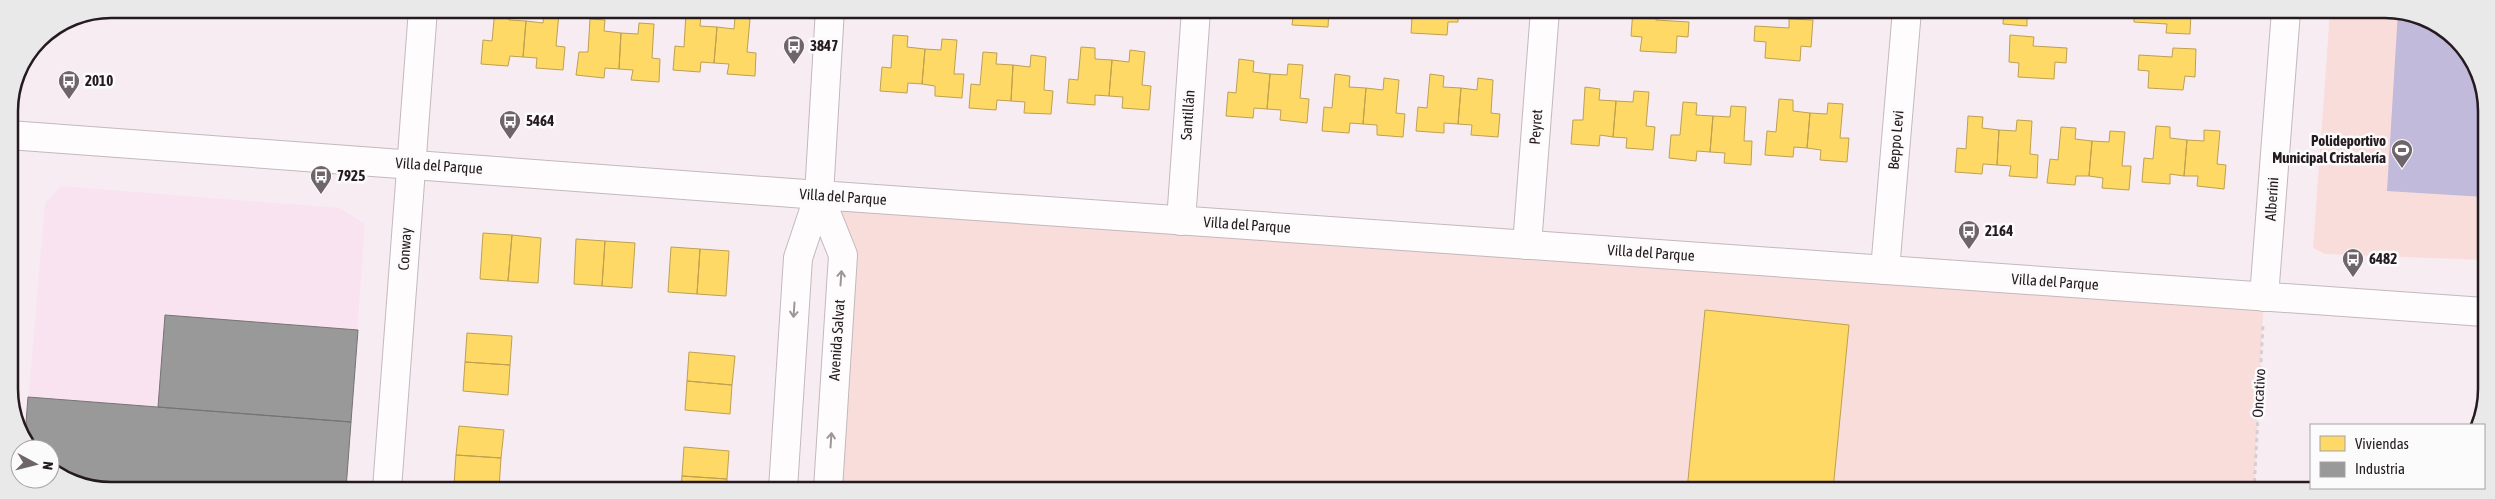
<svg xmlns="http://www.w3.org/2000/svg" width="2495" height="499" font-family="'Asap Condensed',sans-serif">
<style>
.built{fill:#fae3f0}
.green{fill:#f9dddb}
.water{fill:#c2bada}
.homes{fill:#ffd966;stroke:#bea051}
.industry{fill:#999;stroke:#767375}
.lines{fill:none;stroke-linecap:round;stroke-linejoin:round}
.minor-casing{stroke:#c3b8be;stroke-width:30}
.tertiary-casing{stroke:#c3b8be;stroke-width:30}
.path{stroke:#d3cfd2;stroke-width:3;stroke-dasharray:4 4;stroke-linecap:butt}
.minor{stroke:#fefcfd;stroke-width:28}
.tertiary{stroke:#fefcfd;stroke-width:28}
.oneway{stroke:#9c969a}
.labels{text-anchor:middle;stroke-width:5;stroke-linejoin:round;paint-order:stroke}
.poi-label{font-size:15px;font-weight:bold;fill:#251a20;stroke:#fbfbfb;text-anchor:start}
.street-label{font-size:15px;fill:#251a20;stroke:#fbfbfb}
.rim{fill:none;stroke:#251a20;stroke-width:2.5}
</style>
<rect width="100%" height="100%" fill="#f8ecf3"/>
<path class="built" d="M61,186l279,22 25,16 -19,265 -255,-1 -41,-21v-18h-18l-7,-14 20,-232z"/>
<path class="green" d="M2330,11h74l52,27 28,52v170l-159,-6 -12,-6z
M819,195l1445,102 -10,193 -1426,-1 15,-234z"/>
<path class="water" d="M2398,11h6l52,27 28,52v107l-97,-6z"/>
<path class="homes" d="M495,9h15l-1,11 17,1 -3,36 -13,-1 -2,10 -27,-2 2,-24 9,1z
M1285,10h56h-12l-1,17 -36,-2 2,-15z
M1401,10h57v12h-10l-1,13 -36,-2 1,-16 -11,-1z
M1633,10h23v10l33,2 -1,15 -11,-1 -1,17 -36,-2 2,-14 -11,-1z
M2004,10h57v8l-34,-1v9l-24,-2z
M2134,10h57l-1,24 -24,-1 1,-9 -33,-2z
M544,12l15,1 -3,33 9,1 -2,23 -27,-2 1,-10 -14,-1 3,-36 17,2z
M686,13l15,2 -1,11 17,1 -3,36 -13,-1 -1,10 -27,-2 2,-24 9,1z
M735,17l15,2 -3,33 9,1 -1,23 -28,-2 2,-10 -15,-1 3,-36 17,2z
M590,19l15,1 -1,11 17,2 -2,36 -14,-1 -1,10 -28,-3 3,-23h9z
M1789,19l24,1 -2,27 -10,-1 -1,15 -35,-3 1,-16 -12,-1 1,-15 34,2z
M639,23l15,1 -2,34 8,1 -1,23 -28,-2 2,-10 -14,-1 2,-36 17,1z
M893,35l15,1 -1,11 18,2 -3,35 -14,-1 -1,10 -27,-2 2,-24 9,1z
M2010,35l24,2 -1,9 34,2 -1,15 -11,-1 -1,17 -36,-2 1,-14 -10,-1z
M942,39l15,1 -3,34h10l-2,24 -27,-2v-10l-13,-2 3,-35 16,1z
M1081,47l14,1v11l17,1 -3,36 -14,-1v10l-28,-2 2,-24 9,1z
M2173,48l23,1 -1,28 -10,-1 -2,14 -35,-2 1,-17 -11,-1 1,-15 33,2z
M1130,50l15,2 -3,33 9,1 -2,24 -27,-2 1,-11 -14,-1 3,-36 17,2z
M983,52l14,1 -1,11 17,1 -2,36 -14,-1 -1,10 -27,-2 2,-24 9,1z
M1031,55l15,2 -2,33 9,1 -2,23 -27,-1 1,-11 -14,-1 2,-36 17,2z
M1239,59l15,2 -1,11 17,2 -3,35 -13,-1 -1,10 -27,-2 2,-24 8,1z
M1288,64l15,1 -3,33 9,1 -2,24 -27,-3 1,-10 -14,-1 3,-35 17,1z
M1335,74l15,2 -1,11 17,1 -3,36 -13,-1 -1,10 -27,-2 2,-24 8,1z
M1430,74l14,2 -1,11 18,1 -3,36 -14,-1v10l-28,-2 2,-24 9,1z
M1384,78l15,2 -3,33 9,1 -2,23 -26,-2v-10l-14,-1 3,-36 17,2z
M1478,78l15,2 -2,33 9,1 -2,23 -27,-2 1,-10 -14,-1 3,-36 16,2z
M1585,87l15,2 -1,11 17,1 -3,36 -13,-2 -1,11 -28,-2 2,-24h10z
M1634,91l15,1 -3,34 9,1 -2,23 -27,-2 1,-10 -14,-1 3,-36 17,1z
M1779,99l14,1v11l17,2 -3,35 -13,-1 -1,10 -28,-2 2,-24 9,1z
M1683,102l14,1 -1,12 17,1 -3,36 -13,-1 -1,10 -27,-3 2,-23h9z
M1828,103l15,1 -3,34h9l-2,24 -27,-2 1,-10 -14,-2 3,-35 17,1z
M1731,106l15,1 -2,34h8l-1,24 -27,-2 1,-10 -15,-1 3,-36 17,1z
M1968,116l15,1 -1,11 17,2 -2,35 -14,-1 -1,10 -27,-2 2,-24 9,1z
M2017,120l15,1 -2,33 8,1 -1,23 -28,-2 2,-10 -14,-1 2,-35 17,1z
M2156,126l14,1v11l17,2 -3,36 -14,-2v10l-28,-2 2,-24 9,1z
M2061,127l15,1 -1,11 17,2 -3,35h-13l-1,9 -28,-2 3,-24 8,1z
M2204,130l16,1 -3,33 9,1 -2,24 -27,-3 1,-10h-14l3,-36 17,1z
M2110,131l15,1 -3,34h9l-2,24 -27,-2 1,-10 -14,-2 3,-35 17,1z
M483,233l29,2 -4,46 -28,-2z
M512,235l29,3 -3,45 -30,-2z
M576,239l29,2 -3,45 -28,-2z
M605,241l30,2 -3,45 -30,-2z
M671,247l29,2 -3,45 -29,-2z
M700,249l29,2 -3,45 -29,-2z
M1705,310l144,15 -16,165h-146z
M467,333l45,3 -2,29 -45,-3z
M689,352l46,4 -3,29 -45,-4z
M465,362l45,3 -2,30 -45,-4z
M687,381l45,4 -2,29 -45,-4z
M459,426l45,4 -3,28 -45,-3z
M684,447l45,4 -2,28 -45,-3z
M456,455l45,3 -2,30 -45,-3z
M682,476l45,3 -1,10h-45z"/>
<path class="industry" d="M165,315l193,15 -7,92 -193,-15z
M28,397l323,25 -5,67 -255,-1 -41,-21v-18h-18l-7,-14z"/>
<g class="lines">
<g class="minor-casing">
<path id="minor" d="M1181,221l15,-211
M1527,245l18,-235
M1885,270l22,-260
M2264,297l22,-286
M387,489l36,-480"/>
</g>
<g class="tertiary-casing">
<path id="tertiary" d="M9,135l810,60 1665,117
M819,195l24,60 -15,234
M783,489l15,-231 21,-63 11,-186"/>
</g>
<path class="path" d="M2254,490l9,-165"/>
<use href="#minor" class="minor"/>
<use href="#tertiary" class="tertiary"/>
</g>
<defs><path id="oneway-shaft" d="M-6 0H5M1.5-3L5.5 0L1.5 3" fill="none" stroke-width="1.6" stroke-linecap="round" stroke-linejoin="round" transform="scale(1.25)"/></defs>
<g class="oneway">
<use href="#oneway-shaft" transform="translate(841 278) rotate(-86)"/>
<use href="#oneway-shaft" transform="translate(794 310) rotate(94)"/>
<use href="#oneway-shaft" transform="translate(831 440) rotate(-86)"/>
</g>
<defs>
<g id="bus-pin" transform="scale(1.125)"><path d="M0 17L-7.5 6A9.5 9.5 0 1 1 7.5 6Z" fill="#6f646a" stroke="#fbfbfb"/><path d="M-5-6H5V4H4V6H2V4H-2V6H-4V4H-5ZM-3.5-4V0h7V-4ZM-3.5 1.2v1.5H-2V1.2ZM2 1.2v1.5H3.5V1.2Z" fill="#fff"/></g>
<g id="stadium-pin" transform="scale(1.125)"><path d="M0 17L-7.5 6A9.5 9.5 0 1 1 7.5 6Z" fill="#6f646a" stroke="#fbfbfb"/><path d="M0-5a6.5 5 0 1 0 0 10a6.5 5 0 1 0 0-10ZM-3.5-1.8h7v3.6h-7Z" fill="#fff"/></g>
</defs>
<g fill-rule="evenodd">
<use href="#bus-pin" x="794" y="46"/>
<use href="#bus-pin" x="69" y="81"/>
<use href="#bus-pin" x="510" y="121"/>
<use href="#stadium-pin" x="2402" y="150"/>
<use href="#bus-pin" x="321" y="176"/>
<use href="#bus-pin" x="1969" y="231"/>
<use href="#bus-pin" x="2353" y="259"/>
</g>
<g class="labels">
<g class="poi-label">
<text x="810" y="51">3847</text>
<text x="85" y="86">2010</text>
<text x="526" y="126">5464</text>
<text x="2386" y="146" text-anchor="end">Polideportivo<tspan x="2386" dy="17">Municipal Cristalería</tspan></text>
<text x="337" y="181">7925</text>
<text x="1985" y="236">2164</text>
<text x="2369" y="264">6482</text>
</g>
<g class="street-label">
<text transform="translate(1188 115) rotate(-86)" y="5">Santillán</text>
<text transform="translate(1536 127) rotate(-86)" y="5">Peyret</text>
<text transform="translate(1896 140) rotate(-85)" y="5">Beppo Levi</text>
<text transform="translate(439 166) rotate(4)" y="5">Villa del Parque</text>
<text transform="translate(843 197) rotate(4)" y="5">Villa del Parque</text>
<text transform="translate(2272 199) rotate(-86)" y="5">Alberini</text>
<text transform="translate(1247 225) rotate(4)" y="5">Villa del Parque</text>
<text transform="translate(405 249) rotate(-86)" y="5">Conway</text>
<text transform="translate(1651 253) rotate(4)" y="5">Villa del Parque</text>
<text transform="translate(2055 282) rotate(4)" y="5">Villa del Parque</text>
<text transform="translate(837 340) rotate(-86)" y="5">Avenida Salvat</text>
<text transform="translate(2259 393) rotate(-87)" y="5">Oncativo</text>
</g>
</g>
<path d="M0 0H2495V499H0ZM111 18H2385A93 93 0 0 1 2478 111V389A93 93 0 0 1 2385 482H111A93 93 0 0 1 18 389V111A93 93 0 0 1 111 18Z" fill="#eae9e9" fill-rule="evenodd"/>
<path class="rim" d="M111 18H2385A93 93 0 0 1 2478 111V389A93 93 0 0 1 2385 482H111A93 93 0 0 1 18 389V111A93 93 0 0 1 111 18Z"/>
<rect x="2310" y="424" width="175" height="65" fill="#fbfbfb" stroke="#a5a1a3"/>
<rect x="2320" y="436" width="25" height="15" fill="#ffd966" stroke="#a5a1a3"/>
<text x="2355" y="449" font-size="15" fill="#251a20">Viviendas</text>
<rect x="2320" y="462" width="25" height="15" fill="#999999" stroke="#a5a1a3"/>
<text x="2355" y="474" font-size="15" fill="#251a20">Industria</text>
<g transform="translate(35 464) rotate(97)"><circle r="24" fill="#fbfbfb" stroke="#a5a1a3"/>
<path d="M0-4L9 19L0 12L-9 19Z" fill="#6f646a"/>
<text y="-8" font-size="14" font-weight="bold" text-anchor="middle" fill="#251a20">N</text>
</g>
</svg>
